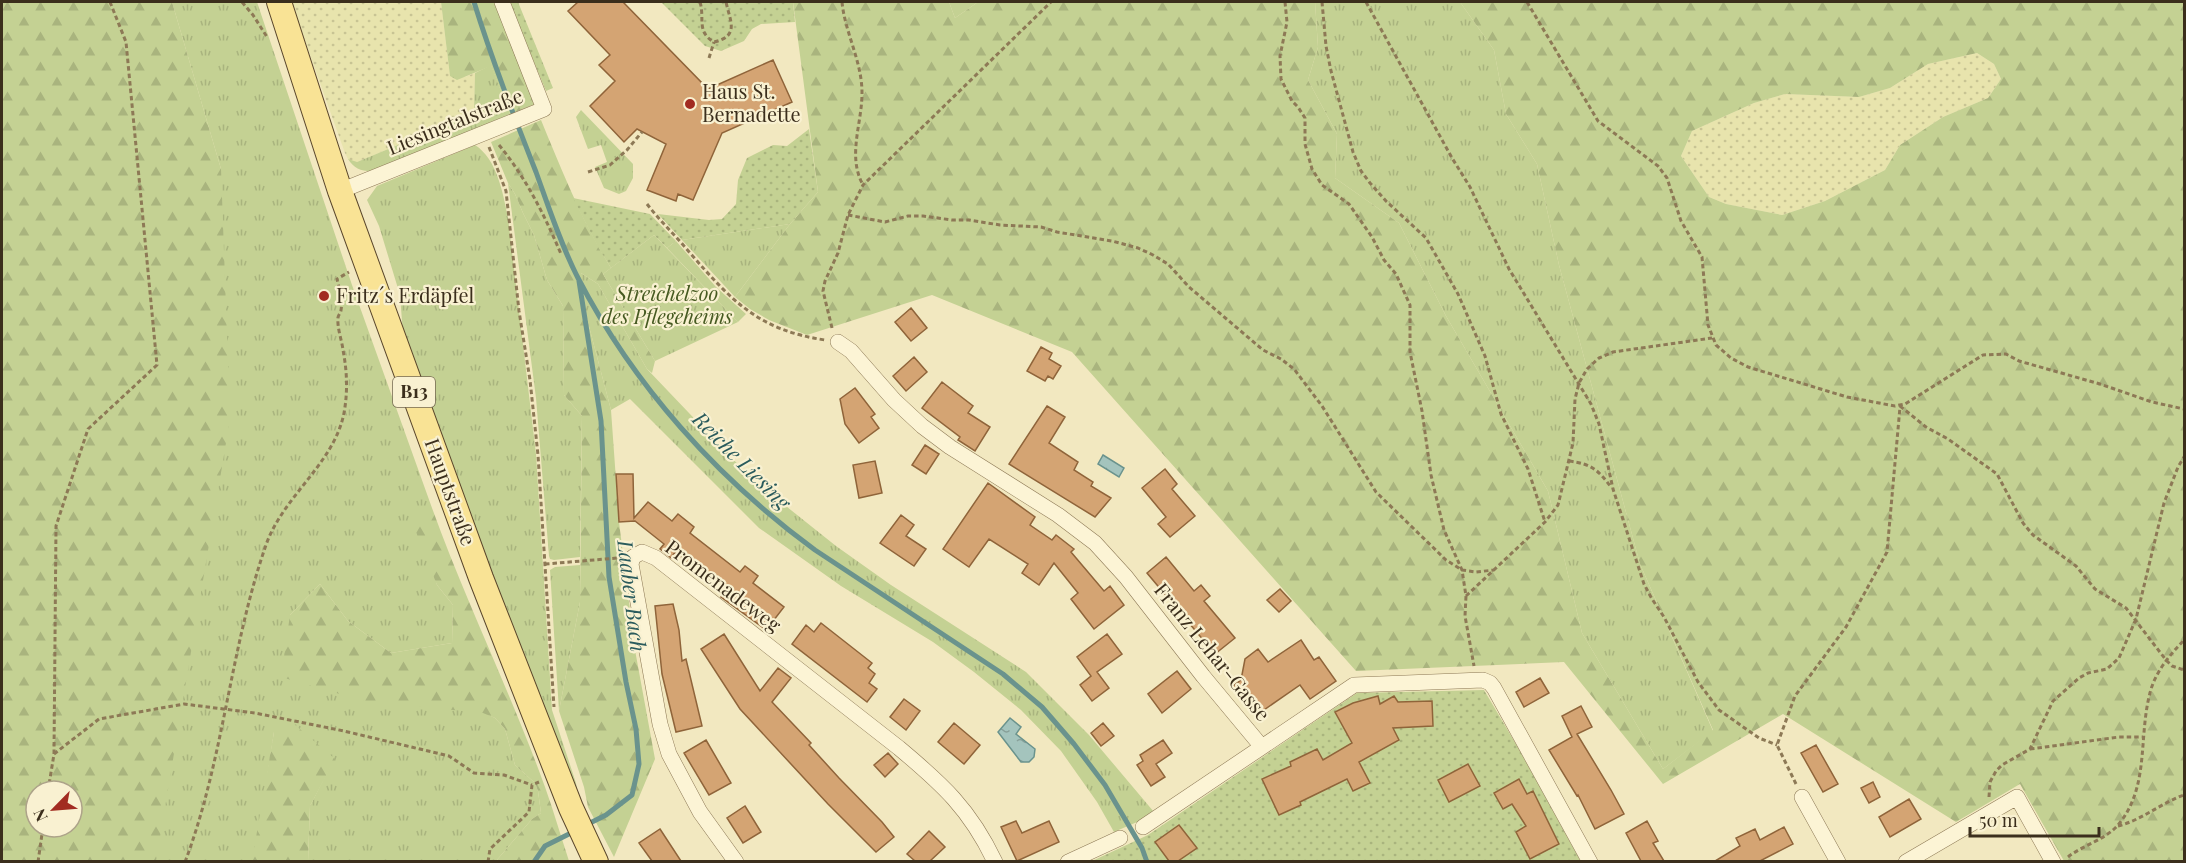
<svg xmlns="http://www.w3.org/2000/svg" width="2186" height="863" font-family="'Playfair Display',serif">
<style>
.farmland{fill:url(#farmland-dots)}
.grass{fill:url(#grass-tufts)}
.forest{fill:url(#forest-firs);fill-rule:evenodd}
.park{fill:#c4d193}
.garden{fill:url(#garden-dots)}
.water{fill:url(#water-ripples);stroke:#6a938d;stroke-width:1.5}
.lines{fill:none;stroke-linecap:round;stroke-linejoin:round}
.stream{stroke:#6a938d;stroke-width:5}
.building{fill:#d4a473;stroke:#8f643a;stroke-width:1.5}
.street-casing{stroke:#8d7956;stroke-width:16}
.primary-casing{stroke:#5a462b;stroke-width:26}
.path{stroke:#8d7956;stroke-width:3;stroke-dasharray:4.5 3;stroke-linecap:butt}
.street{stroke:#fcf4d5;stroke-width:15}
.primary{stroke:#f9e395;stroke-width:24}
.poi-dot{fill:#a22c21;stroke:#f9f1d1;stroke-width:2}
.labels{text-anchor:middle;stroke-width:4.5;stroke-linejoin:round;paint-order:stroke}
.shield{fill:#f9f1d1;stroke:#746852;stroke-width:1.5}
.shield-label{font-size:18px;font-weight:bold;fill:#3b2e1c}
.poi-label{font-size:20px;fill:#3b2e1c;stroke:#f9f1d1;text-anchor:start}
.street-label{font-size:20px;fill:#3b2e1c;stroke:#f9f1d1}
.park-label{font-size:20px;font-style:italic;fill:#465a21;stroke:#f9f1d1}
.water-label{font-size:21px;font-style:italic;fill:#2a5b5c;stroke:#f9f1d1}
</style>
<defs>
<pattern id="farmland-dots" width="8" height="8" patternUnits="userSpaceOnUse" patternTransform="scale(1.5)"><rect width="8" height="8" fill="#e8e4ad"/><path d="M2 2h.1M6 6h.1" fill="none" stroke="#c8c494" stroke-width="1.8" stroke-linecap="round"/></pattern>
<pattern id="grass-tufts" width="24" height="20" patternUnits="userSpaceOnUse" patternTransform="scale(1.5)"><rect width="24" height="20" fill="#c4d193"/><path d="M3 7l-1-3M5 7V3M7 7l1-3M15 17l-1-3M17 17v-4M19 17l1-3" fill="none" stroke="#a9b47e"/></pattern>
<pattern id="forest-firs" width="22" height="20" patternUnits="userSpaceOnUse" patternTransform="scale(1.5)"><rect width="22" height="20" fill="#c4d193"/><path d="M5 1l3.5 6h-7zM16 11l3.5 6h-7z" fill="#a9b47e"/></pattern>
<pattern id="garden-dots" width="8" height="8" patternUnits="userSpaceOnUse" patternTransform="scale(1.5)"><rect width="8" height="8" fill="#c4d193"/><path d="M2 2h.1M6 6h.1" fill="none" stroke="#a9b47e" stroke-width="1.8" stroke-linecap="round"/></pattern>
<pattern id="water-ripples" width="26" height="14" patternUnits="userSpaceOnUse" patternTransform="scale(1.5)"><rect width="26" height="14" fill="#a4c4bd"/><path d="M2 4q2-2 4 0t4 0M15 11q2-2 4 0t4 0" fill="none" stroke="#87a099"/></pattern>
</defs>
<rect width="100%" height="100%" fill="#f2e8c0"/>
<path class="farmland" d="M291,2h150l9,74 15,1 10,-4 -1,38 -16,9 -101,42h-5l-4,-3 -3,-6z
M1977,53l17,11 7,15 -13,19 -45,19 -43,28 -15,25 -60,31 -43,14 -56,-11 -17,-7 -28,-41 11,-25 62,-28 31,-9 74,3 31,-9 38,-24z"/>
<path class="grass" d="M172,2h85l95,283 80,223h-17l22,77 16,20 -1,38 -61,10 -43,-32 -28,-37 -30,31 205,103 10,11 10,36 20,18 3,8 3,22 -9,6 -36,42h-188l2,-55 24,-47 -60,-27 -20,129 -100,1 67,-693z
M949,2h29l-23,16z
M1315,2h145l34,48 12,64 31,50 22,101 81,299 73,167 -50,38 -81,-136 -34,-142 -102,-175 -47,-93 -64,-45 2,-44 -29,-54 10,-33z
M491,65l19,49 -135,57c-12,1 -21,-2 -27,-12l9,3 101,-42 16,-9 1,-38z
M581,110l52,54v14l-7,13 -7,3 -15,-6 -9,-21 12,-5 -6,-17 -13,4 -12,-32z
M475,145c22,14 28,48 33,73l28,236 16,256 24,73 2,12 -27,-64 -148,-397 -3,-39 -21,-69 -12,-26 10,-14z
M508,183l7,11 8,19 11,22 13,45 16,26 1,89 18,21 -2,141 -26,3 -4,-1 -1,-3 -13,-158z
M790,224l-55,73 -53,-57z
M654,235l84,87 -83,39 -52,-87z
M573,273h8l17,11 49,85 105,110 84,67 55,39 135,87 63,63 65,77 -10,7 -30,13 -17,-30 -36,-51 -40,-41 -47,-38 -41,-30 -92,-56 -82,-58 -129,-129 -19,11 -31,-118z
M580,565v37l-21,109 -9,-141 5,-3z"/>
<path class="forest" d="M2,2h170l49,167 9,250 -74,442h-154zM36,791h36v36h-36z
M441,2h54l40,102 -25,10 -19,-48 -34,14 -7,-4z
M793,2h156l6,16 23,-16h337l3,45 -10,33 29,54 -2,44 64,45 47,93 102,175 34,142 81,136 50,-39 -73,-166 -81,-299 -22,-101 -31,-50 -12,-64 -34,-48h724v859h-120l-44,-77 -64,38 -173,-108 -120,70 -99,-122 -208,9 -284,-319 -140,-57 -125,40 -38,-15 -19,-11 -15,-12 55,-73 28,-32zM1977,53l17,11 7,15 -13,19 -45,19 -43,28 -15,25 -60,31 -43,14 -56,-11 -17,-7 -28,-41 11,-25 62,-28 31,-9 74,3 31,-9 38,-24z
M541,120c21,51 41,101 70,148l-8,6 52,87 -3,12 -5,-4 -49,-85 -17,-11h-7l6,19 31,118 8,112 16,128 20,109 -41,98 -26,-50 -4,-20 -25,-76 21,-109 2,-186 -18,-21 -1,-89 -16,-26 -13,-45 -11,-22 -8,-19 -7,-11 -17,-41z
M415,508h17c34,94 79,185 113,279 9,25 16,50 24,74h-73l36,-42 9,-6 -3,-22 -3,-8 -20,-18 -10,-36 -10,-11 -12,-5 -119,-12 -83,-24 9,-62 30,-31 28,37 43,32 61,-10 1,-38 -16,-20 -24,-61z
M294,724l41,35 -25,47 -2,55h-56l22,-129z"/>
<path class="park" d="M676,241l40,46 30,27 -8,8 -71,-74z"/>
<path class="garden" d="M509,2h9l35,86 -7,3z
M661,2h132l2,20 -34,2 -9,5 -8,12 -23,10 -16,-5z
M809,129l9,63 -28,32 -108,16 -24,-26 51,6 13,-1 14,-15 2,-24 9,-22 26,-13 14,1z
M573,198l77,16 26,27 -9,7 -13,-13 -43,33 -13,-21z
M1484,690l36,61 61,111h-491l58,-27 209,-142z"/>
<path class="water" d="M1103,455l21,13 -5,9 -21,-13z
M1010,718l11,9 -5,7 19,15 -1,8 -5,5h-8l-23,-30z"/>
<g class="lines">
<path class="stream" d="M474,2c18,58 40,114 62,170 13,36 25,73 42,106 56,108 139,200 237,272l188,124 39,33 32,37 31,41 37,63 5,14
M579,281l22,140 8,156 17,105 10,47 3,35 -7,31 -26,20 -20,10
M534,862l11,-16 30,-15"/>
</g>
<path class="building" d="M578,2h45l85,87 65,-29 19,42 -70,31 -29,67 -15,-6 -2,7 -29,-11 19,-46 -29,-15 -13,13 -34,-36 25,-25 -16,-16 11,-10 -42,-44z
M911,308l16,20 -16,13 -16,-19z
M1041,347l11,6 -3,6 12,7 -8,13 -5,-3 -3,5 -18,-10z
M914,357l13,15 -21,19 -13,-15z
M942,382l31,24 -5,7 22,14 -15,24 -17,-11 2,-3 -38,-29z
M855,388l20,26 -4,3 8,11 -20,15 -14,-19 -5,-25z
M1047,406l18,11 -16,26 29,19 -4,8 19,12 -2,4 20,12 -16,19 -86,-53z
M925,445l14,9 -13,20 -14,-9z
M875,461l7,32 -23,5 -6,-33z
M1165,469l12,15 -5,5 23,27 -25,21 -12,-13 8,-7 -24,-29z
M616,474h17l1,44 14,-16 24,19 6,-7 16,13 -4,6 50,39 5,-6 13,10 -5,7 31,24 -14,18 -2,-1 -3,5 -44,-32 4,-6 -50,-39 -4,6 -11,-9 4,-5 -29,-23 -16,1z
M988,483l47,34 -5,8 22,15 4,-5 18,14 -3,3 33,39 6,-5 14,19 -30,24 -23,-30 7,-6 -24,-30 -15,22 -17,-12 6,-9 -39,-25 -20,28 -26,-18z
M901,515l13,10 -8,11 20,13 -12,17 -34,-23z
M1166,557l28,34 7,-6 9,11 -6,5 31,37 -20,16 -68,-81z
M1280,589l11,12 -12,11 -12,-12z
M673,604l6,26 3,31 4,-2 16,67 -26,6 -14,-58 -7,-68z
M821,623l51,40 -4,5 7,6 -6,9 8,6 -10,13 -75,-58 14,-19 8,7z
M724,634l36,57 18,-23 13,10 -19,24 39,41 -2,2 30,33 43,44 12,15 -18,15 -48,-48 -88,-95 -39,-60z
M1107,634l15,20 -25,18 12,16 -17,13 -12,-16 11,-9 -14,-19z
M1301,640l13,20 5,-3 17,24 -26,18 -10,-14 -39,27 -7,-11 -7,5 -14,-20 8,-6 4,-21 13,-10 10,13z
M1177,671l14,18 -29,24 -14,-19z
M1540,678l9,15 -25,14 -8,-15z
M1378,696l2,8 14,-8 4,6 34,-1 1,25 -40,2 6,12 -40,22 11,21 -17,8 -6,-12 -47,23 1,3 -22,10 -17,-36 29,-13 -1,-4 27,-13 6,11 29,-17 -17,-31 18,-9z
M904,699l16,12 -14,19 -16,-13z
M1581,706l11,21 -15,7 34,56 13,24 -29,15 -17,-34 -1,1 -28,-46 23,-13 -10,-21z
M954,723l26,22 -16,19 -26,-22z
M1103,723l11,13 -13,10 -10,-13z
M706,740l25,43 -22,12 -25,-42z
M1163,740l9,13 -16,11 9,13 -14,9 -14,-21 6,-4 -3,-6z
M1816,745l22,39 -15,8 -22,-39z
M888,753l10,11 -13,13 -11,-12z
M1468,764l12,22 -31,16 -11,-22z
M1519,779l8,15 6,-3 26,53 -29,15 -14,-27 10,-6 -14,-22 -9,5 -9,-16z
M1873,782l7,15 -11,6 -8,-15z
M1909,799l12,20 -31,18 -11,-20z
M745,806l16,26 -18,11 -16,-25z
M1016,821l6,12 27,-12 10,21 -42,19 -16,-34z
M1647,821l11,20 -5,2 11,18h-23l-15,-28z
M1179,825l18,23 -19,13h-9l-14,-19z
M1784,827l9,17 -33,17h-45l25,-15 -4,-8 19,-9 5,11z
M660,829l21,32h-29l-13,-18z
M929,831l16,16 -15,14h-15l-8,-7z"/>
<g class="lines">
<g class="street-casing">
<path id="street" d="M340,191l204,-82 -42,-107
M838,342l13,9 43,49 28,26 28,21 108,68 37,28 31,34 77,99 59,71 92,-62 129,-5 7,3 4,5 96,174
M1802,797l36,65
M1143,827l119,-80
M736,862l-36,-50 -31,-58 -9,-30 -29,-160 2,-7 9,-5 14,6 243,190c43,36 71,61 96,114
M1068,862l52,-24
M1906,862l111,-65 36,65"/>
</g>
<g class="primary-casing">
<path id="primary" d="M279,2l61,189 141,387 90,230 25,54"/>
</g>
<path class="path" d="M242,2l11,13 14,22
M700,2c5,16 -4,30 14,40 26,-6 16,-21 12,-40
M842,2c3,31 20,59 20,91 0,31 -15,63 1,92
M1285,2l2,20 -7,34 1,23 11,22 6,6 7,11v26l7,25 10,16 27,19 23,33 12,23 12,14 14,31v47l12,59 9,64 13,55 18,40 4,26 -1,20 9,50
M1322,2l4,44 5,25 22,81 8,19 9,12 16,18 40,37 32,56 27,62 16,58 27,55 17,53
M1366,2l86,156 18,29 39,82 82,135 8,20 14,65 31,95 8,15 12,18 34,65 21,28 40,28 18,7
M1527,2l71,119 60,45 9,12 14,43 21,36 6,68 8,20 15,13 17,9 99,30 48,9 10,-2 78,-49 23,-1 13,7 81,23 52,18 32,7
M709,58l5,-16
M499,145c27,33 45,69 62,109
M489,147l17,44 13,120 11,69 8,75 16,252
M588,172l22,-7 17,-15 15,-18
M647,204c13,17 29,32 43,49 42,48 68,77 135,87
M848,215l37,7 23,-6h15l29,4h17l31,5 41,2 16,5 55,9 26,7 15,7 15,9 21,23 74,63 18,9 13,10 28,37 54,86 70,68 16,10 14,2 18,-2
M832,328l-9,-37 2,-10 13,-28 10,-38 15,-30 188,-183
M1900,406l26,21 22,12 49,35 26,49 10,12 43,31 19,23 31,19 40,52 6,6 12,4
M1569,461c23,3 29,9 42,26
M545,564l73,-6
M1466,596l79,-74 13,-17 15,-62 2,-44 4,-16 8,-14 12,-11 14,-6 99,-14
M2030,749l89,-12h24
M54,754l45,-35 85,-15 71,9 89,18 105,25 25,17 30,2 28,10
M1796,784l-19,-39 18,-49 51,-69 41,-75 13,-145
M48,791l6,-37 2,-228 32,-97 69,-64 -31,-323 -16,-40
M1989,797l1,-15 6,-11 6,-6 28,-16 23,-48 26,-23 9,-5 19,-4 12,-11 17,-39 28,-116 14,-36 6,-10
M2118,826c24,-6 43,-23 66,-31
M2068,857c15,-12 37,-17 50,-32 32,-38 20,-87 32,-132 5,-21 20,-38 34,-53
M38,862l5,-35
M185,862c39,-103 45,-214 81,-317 17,-49 68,-81 78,-132 4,-22 3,-42 -1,-63 -1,-9 -6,-22 -5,-32 0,-3 3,-5 3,-8 2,-10 -2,-22 -4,-31l12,-7
M488,862l2,-13 39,-37 3,-27 7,-3"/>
<use href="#street" class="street"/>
<use href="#primary" class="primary"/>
</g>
<g class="poi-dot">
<circle cx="690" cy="104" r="6"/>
<circle cx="324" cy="296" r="6"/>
</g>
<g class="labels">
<rect class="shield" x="393" y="377" width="42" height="30" rx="4.5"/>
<g class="shield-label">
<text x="414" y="398">B13</text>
</g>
<g class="poi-label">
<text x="702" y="99">Haus St.<tspan x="702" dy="23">Bernadette</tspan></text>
<text x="336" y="303">Fritz´s Erdäpfel</text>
</g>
<g class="street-label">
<text transform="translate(455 122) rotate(-22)" y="7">Liesingtalstraße</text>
<text transform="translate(450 492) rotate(70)" y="7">Hauptstraße</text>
<text transform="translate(723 586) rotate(37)" y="7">Promenadeweg</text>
<text transform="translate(1212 652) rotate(51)" y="7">Franz Lehar-Gasse</text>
</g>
<g class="park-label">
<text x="667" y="301">Streichelzoo<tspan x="667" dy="23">des Pflegeheims</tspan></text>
</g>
<g class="water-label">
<text transform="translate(741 461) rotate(45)" y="7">Reiche Liesing</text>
<text transform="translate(631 596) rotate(83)" y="7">Laaber Bach</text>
</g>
</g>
<rect width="2186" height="863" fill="none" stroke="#3b2e1c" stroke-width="6"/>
<g transform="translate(54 809) rotate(245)"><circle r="28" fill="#f9f1d1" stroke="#ada389" stroke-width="1.5"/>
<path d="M0-4.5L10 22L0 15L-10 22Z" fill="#a22c21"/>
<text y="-9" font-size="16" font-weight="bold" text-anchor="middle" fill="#3b2e1c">N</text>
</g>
<path d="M1970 827v9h129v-9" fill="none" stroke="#3b2e1c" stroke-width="3"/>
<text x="1979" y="827" font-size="18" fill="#3b2e1c" stroke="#f9f1d1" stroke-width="4.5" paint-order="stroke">50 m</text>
</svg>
